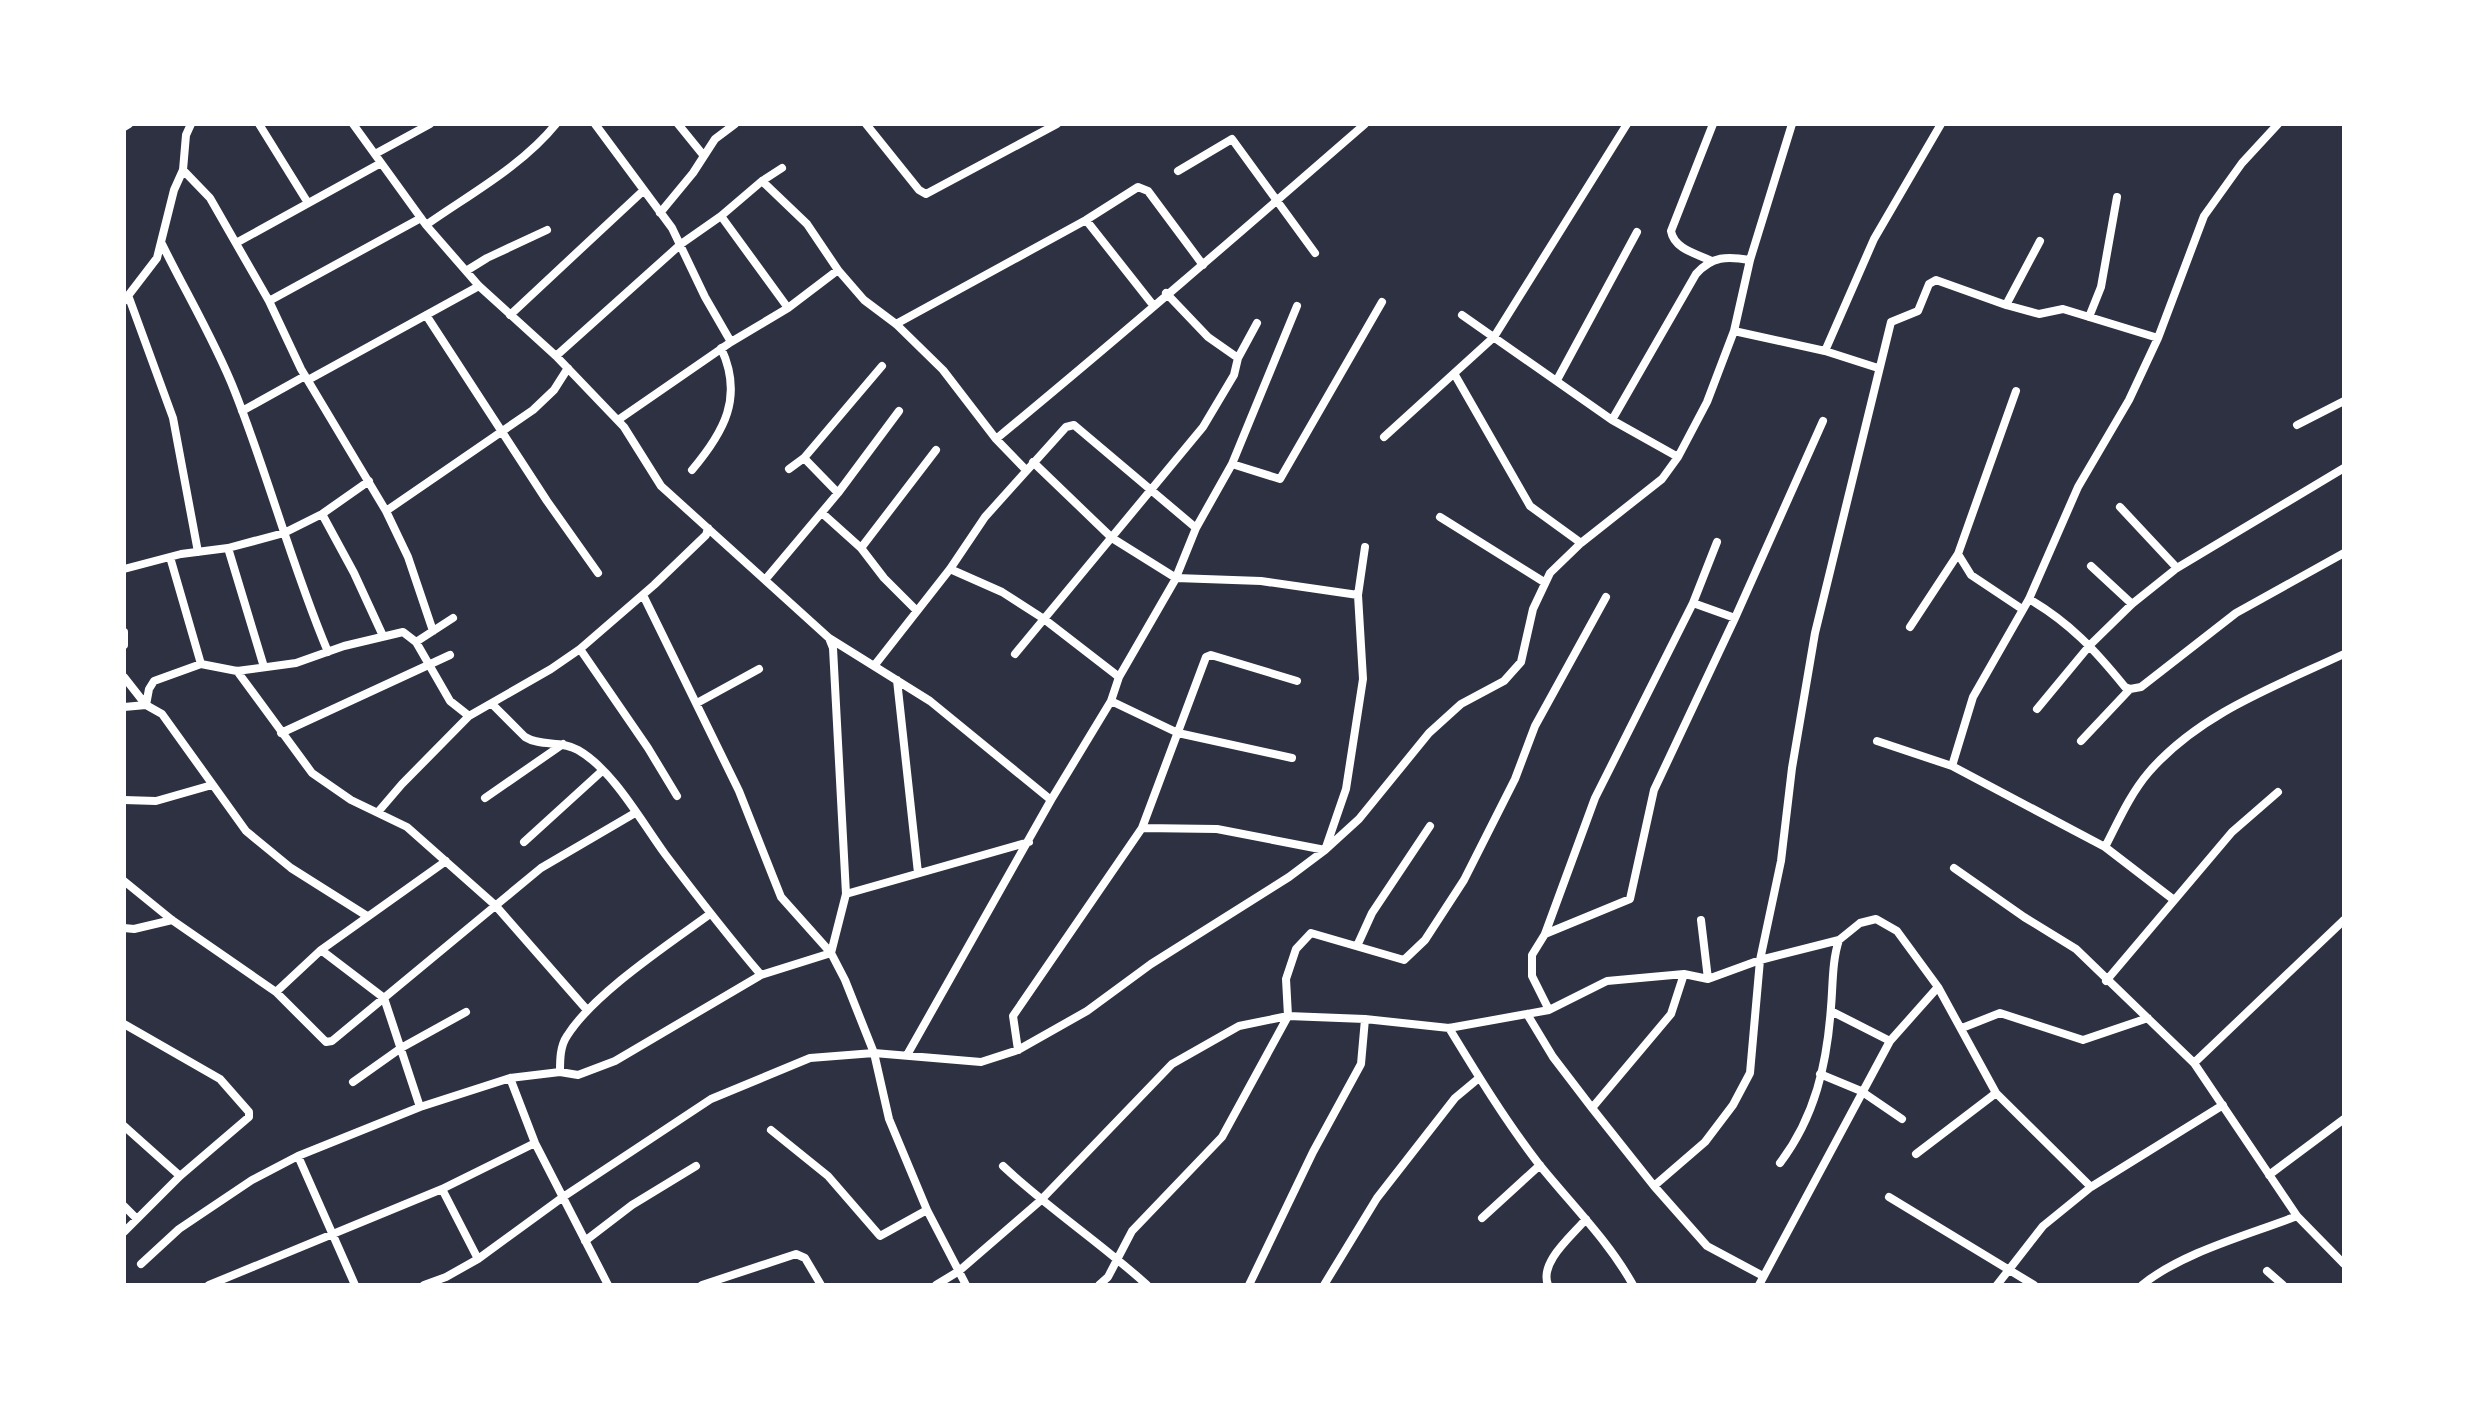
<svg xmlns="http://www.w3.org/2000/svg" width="2468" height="1409" font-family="'Public Sans',sans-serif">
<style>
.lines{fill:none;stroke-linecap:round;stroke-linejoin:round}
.minor{stroke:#fff;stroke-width:8}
</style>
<rect width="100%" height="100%" fill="#2d3142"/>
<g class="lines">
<path class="minor" d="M259,124l49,79
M353,124l73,101 53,61 77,70 68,71 37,59 168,152 101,63 121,99
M595,124l77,104 33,69 26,45
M678,124l26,32
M866,124l53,66 7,4 131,-70
M124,127l5,-3
M375,154l55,-30
M183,170l27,28 59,103 32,68 85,142 22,46 25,74
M1178,171l54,-32 83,114
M762,181l45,43 31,46 26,30 32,24 47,46 53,69 30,31
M660,213l33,-40 22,-34 20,-15
M721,216l67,92
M1086,220l67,85
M426,225c44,-31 96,-59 130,-101
M236,243l145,-80
M162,244c24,49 53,97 73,148 34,86 57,175 93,260
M1712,261c-15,-7 -38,-12 -41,-30l42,-107
M466,271l21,-13 60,-28
M1166,293l42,44 30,21
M128,295l45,123 25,134
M124,301l33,-43 17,-68 9,-20 3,-35 5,-11
M269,301l152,-83
M2006,305l34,-64
M426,315l121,186 51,72
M510,315l134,-125
M1462,315l150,105 66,37
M2089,317l12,-30 16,-90
M896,324l190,-104 52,-33 10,4 55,74
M1734,331l91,20 53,17
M1825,351l49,-112 67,-115
M556,356l125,-112 40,-28 41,-35 20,-13
M1455,375l75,131 51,37
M308,380l171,-94
M1557,380l80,-148
M242,411l63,-35
M618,420l113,-78 57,-34 50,-38
M1612,420l84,-146c16,-18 31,-18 54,-14
M2297,425l47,-24
M1384,437l110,-100 133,-213
M996,439c125,-103 247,-209 369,-315
M804,458l34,35
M1033,462l79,76 64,40 85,3 97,14
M1232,464l48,15 102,-177
M789,469l15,-11 78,-92
M692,470c32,-38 52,-73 29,-122
M2120,507l57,61
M386,511l147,-101 21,-20 14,-22
M822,513l39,35 23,30 33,33
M322,514l32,59 29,63
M1440,517l104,65
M228,548l36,119
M861,548l75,-98
M1958,554l13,21 51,34
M170,557l31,107
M2091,566l41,38
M124,569l57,-15 47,-6 56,-15 38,-19 47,-33
M950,569l52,23 42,27 75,58
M765,580l73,-87 61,-82
M643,595l96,196 42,106 50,56 14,27 29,73 15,66 38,91 39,75
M2029,599c41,24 66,51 96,88l5,2
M1693,603l24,-61
M1910,627l48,-73 58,-163
M124,632v13
M829,638l4,10 13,246 -15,59
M416,642l37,-24
M580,649l68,99 29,48
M1015,654l188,-227 31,-52 4,-17 19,-35
M874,666l76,-97 35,-52 81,-90 8,-2 122,103
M237,671l75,102 39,27 56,27 88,78 92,105
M124,677l22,28 16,9 84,117 45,37 76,48
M897,680l21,193
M1111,701l67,32 114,25
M697,703l62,-34
M492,704l33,33c16,10 36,3 53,13 35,20 63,71 87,104 31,41 62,81 96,121
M124,707l22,-2 3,-16 5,-8 47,-17 36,7 59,-8 48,-17 59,-14 13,10 34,59 19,15
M2037,709l53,-64 42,-41 45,-36 167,-100
M281,733l169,-78
M1877,741l75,25 153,81 69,53
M2081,741l49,-52 11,-2 95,-74 108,-60
M1952,766l21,-69 56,-98 49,-112 51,-87 29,-62 46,-122 38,-53 36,-39
M485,798l78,-54
M124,800l32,1 56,-16
M378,812l24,-28 67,-68 82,-47 29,-20 74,-64 52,-50 2,-7
M1142,828l75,1 108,21 21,-61 17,-110 -5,-84 7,-48
M524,842l78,-71
M2105,847c13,-25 25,-53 44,-75 51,-59 127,-86 195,-118
M1954,868l70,49 52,32 118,114 103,153 47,48
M124,881l48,39 104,72 50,50 6,-1 209,-173 94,-55
M846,894l183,-52
M1701,920l7,59
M124,928l10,1 38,-9
M1545,934l85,-35 24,-109 81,-172 88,-197
M1357,946l15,-33 58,-87
M321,950l63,48 36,109
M2106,981l126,-149 46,-40
M276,992l45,-42 125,-89
M1549,1010l-17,-34v-21l13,-21 50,-136 98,-195 42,15
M1831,1011l59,30
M1527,1014l26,43 39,51 62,78 53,60 56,30
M124,1024l96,55 29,33v5l-69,59 -56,56
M1449,1028c28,46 56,92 89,135 32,40 70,77 95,122
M1962,1028l38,-15 83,27 65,-22
M1018,1050l-5,-34 129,-188 64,-171 5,-2 86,26
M907,1055l144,-255 60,-99 8,-24 56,-97 21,-52 36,-64 65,-158
M2194,1063l150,-143
M560,1072c0,-12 0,-26 7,-36 26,-42 102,-92 143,-122
M1820,1074l41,17 41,28
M510,1078l25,65 73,142
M353,1082l48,-34 65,-36
M1592,1108l79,-94 13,-40
M124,1126l56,50
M771,1130l57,46 52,60 47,-26
M1916,1154l80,-61
M298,1156l57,129
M1780,1163c35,-46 47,-99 51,-156 2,-22 1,-46 8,-67
M1003,1166c46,43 98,77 144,119
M2269,1175l75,-56
M1654,1186l51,-44 28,-37 17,-32 10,-113 21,-99 11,-93 23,-135 76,-311 27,-11 11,-27 7,-4 70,25 33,9 24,-5 95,29
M442,1189l36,70
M1889,1197l145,88
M124,1206l13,13
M1482,1218l58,-53
M585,1241l47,-36 64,-39
M141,1264l38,-35 73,-49 46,-24 122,-49 90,-29 50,-6 18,3 37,-14 146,-86 70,-22
M2267,1271l16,14
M209,1285l233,-96 93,-46
M424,1285l22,-8 32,-18 85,-62 148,-98 99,-41 64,-5 107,9 37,-12 69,-39 64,-47 138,-87 36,-27 34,-31 70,-86 32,-29 43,-23 17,-19 12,-53 17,-36 31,-30 81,-64 16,-22 29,-55 27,-71 16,-71 42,-136
M702,1285l94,-31 9,4 16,27
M936,1285l23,-14 81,-70 132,-137 67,-38 49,-10 77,3 84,9 100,-18 58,-29 77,-7 24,5 52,-19 79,-20 21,-17 16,-4 21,12 41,56 58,106 95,94
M1099,1285l9,-8 24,-46 90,-94 66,-121 -2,-37 10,-30 15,-16 93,27 21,-20 39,-60 51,-101 20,-53 71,-129
M1249,1285l64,-133 48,-88 4,-45
M1324,1285l53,-87 78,-100 24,-20
M1548,1285c-9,-23 24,-49 38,-66
M1759,1285l131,-244 48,-54
M1997,1285l46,-59 48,-39 132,-82
M2142,1285c41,-33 106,-50 155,-69"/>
</g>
<rect width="2468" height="1409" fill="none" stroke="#ffffff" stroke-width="252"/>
</svg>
